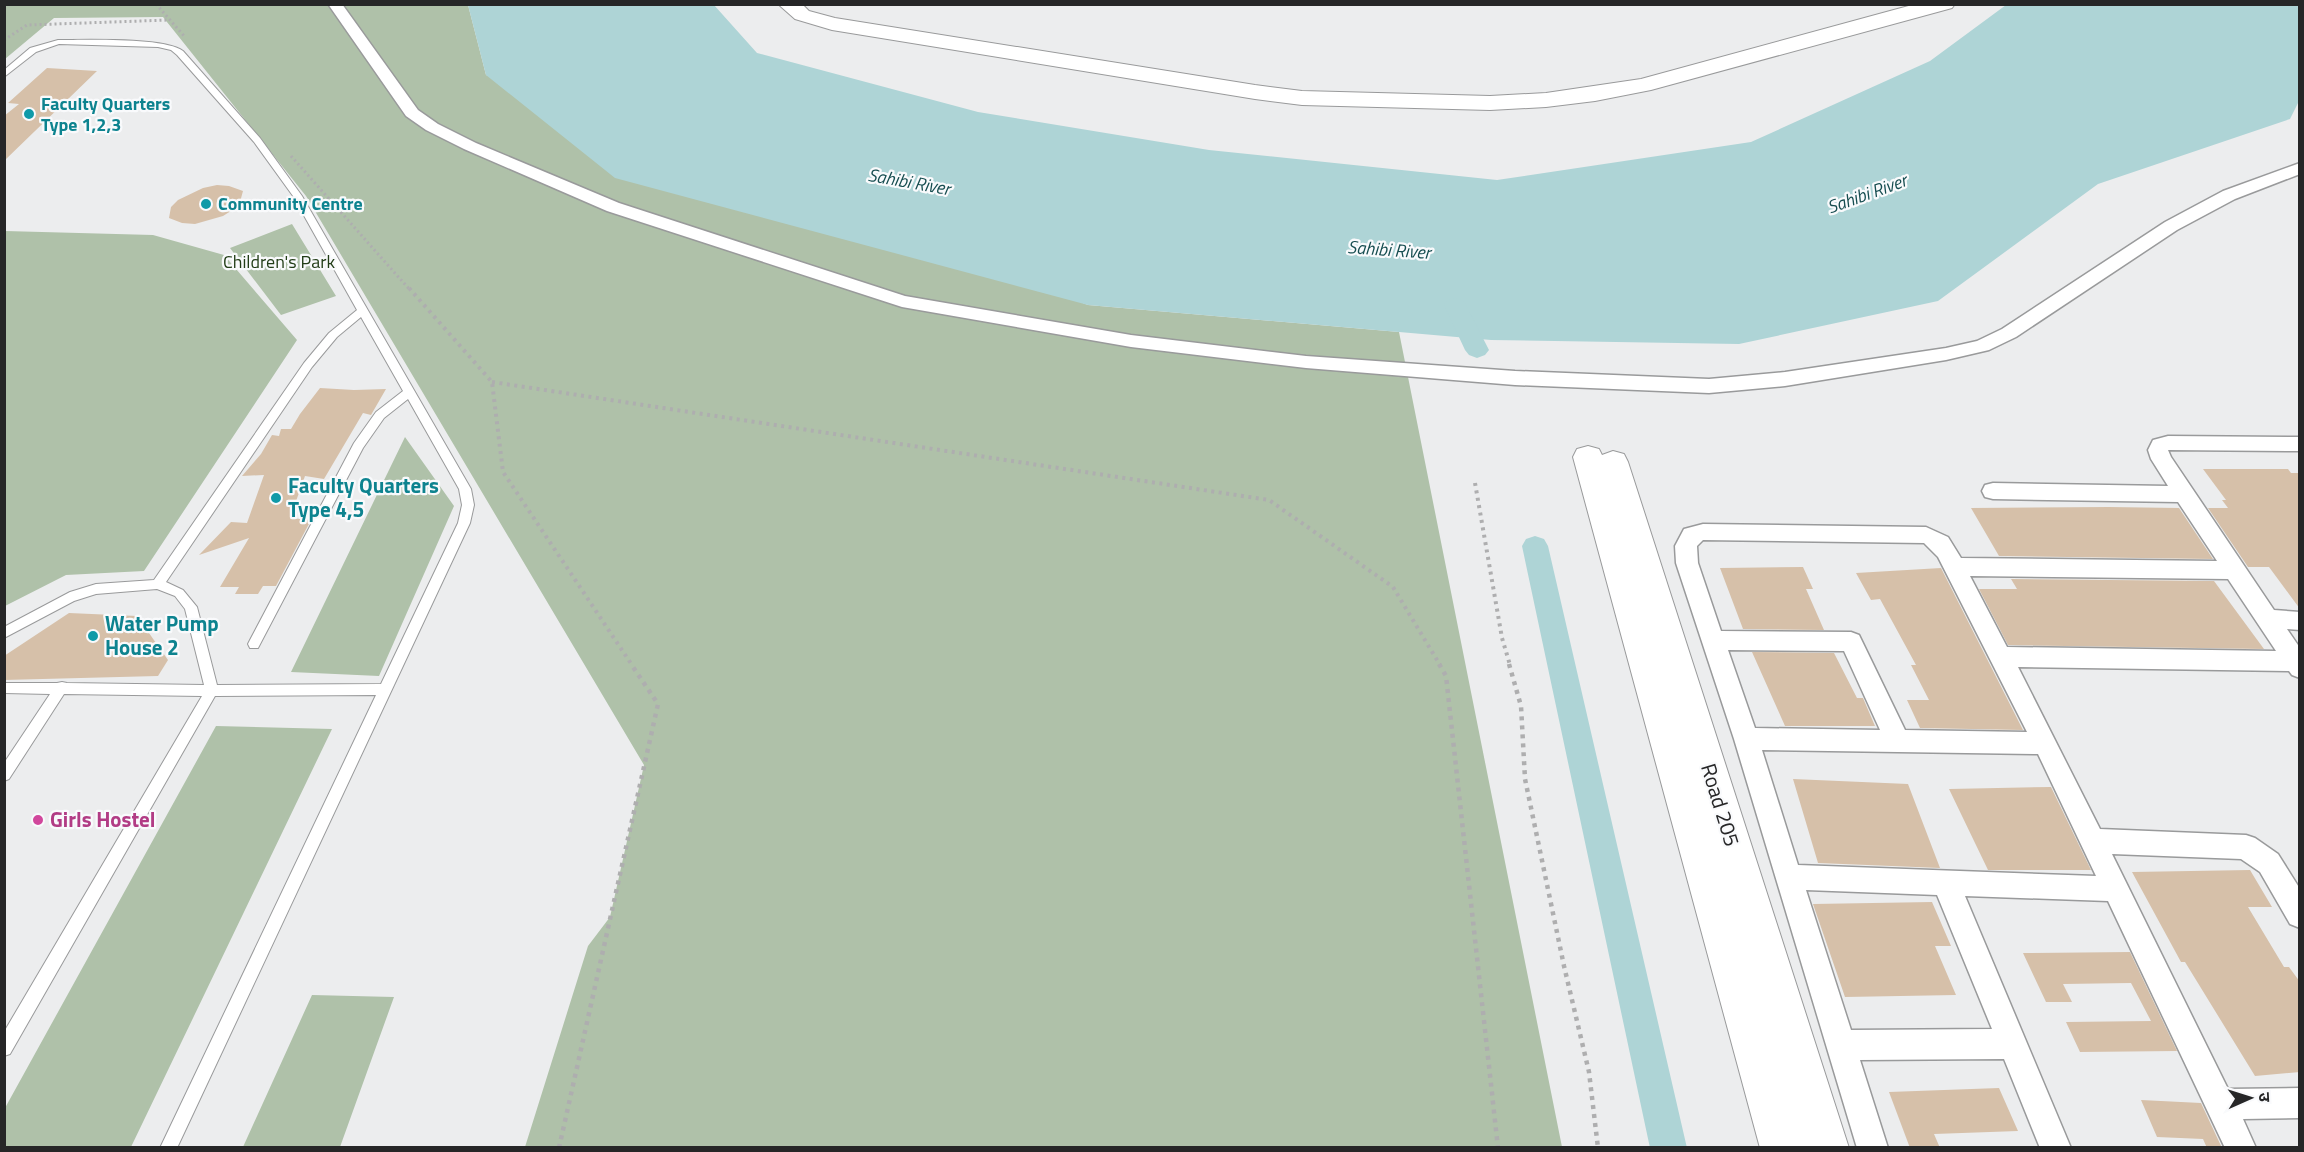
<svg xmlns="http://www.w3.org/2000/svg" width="2304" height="1152" font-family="'Titillium Web','Noto Sans Devanagari',sans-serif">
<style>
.green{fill:#afc1a9}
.water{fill:#aed4d6}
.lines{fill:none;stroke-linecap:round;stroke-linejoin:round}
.canal{fill:#aed4d6;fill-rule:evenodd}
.building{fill:#d6c0a9}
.lane-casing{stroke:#999a9b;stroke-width:2}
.street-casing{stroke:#999a9b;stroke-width:3}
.secondary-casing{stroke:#999a9b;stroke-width:2}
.path-far2{stroke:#aeaeaf;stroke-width:3;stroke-dasharray:2 3;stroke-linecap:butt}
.path-far1{stroke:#aeaeaf;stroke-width:4;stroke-dasharray:3 4.5;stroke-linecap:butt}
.path{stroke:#aeaeaf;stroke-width:4.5;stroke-dasharray:4 5;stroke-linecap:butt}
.lane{fill:#fff;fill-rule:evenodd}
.street{fill:#fff;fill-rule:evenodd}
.secondary{fill:#fff;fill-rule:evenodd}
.culture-dot{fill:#0f9aa8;stroke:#f9fafc;stroke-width:2}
.hotel-dot{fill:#d1479c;stroke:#f9fafc;stroke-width:2}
.labels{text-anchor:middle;stroke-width:4.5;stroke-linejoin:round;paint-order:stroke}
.far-culture-label{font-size:18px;font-weight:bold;fill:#0d838f;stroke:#f9fafc;text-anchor:start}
.far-water-label{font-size:18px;font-style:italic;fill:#164d50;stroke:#f9fafc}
.far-park-label{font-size:18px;fill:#223d17;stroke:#f9fafc}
.culture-label{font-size:21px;font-weight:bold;fill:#0d838f;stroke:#f9fafc;text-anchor:start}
.street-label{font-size:21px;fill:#262627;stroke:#f9fafc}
.hotel-label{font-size:21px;font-weight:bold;fill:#b23c85;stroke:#f9fafc;text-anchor:start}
</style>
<rect width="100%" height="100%" fill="#ecedee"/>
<path class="green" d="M5,5h463l18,70 602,230 311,27 163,815h-1037l63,-201 22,-29 34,-152 -338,-569 -143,-179 -109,1 -49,41z
M292,224l44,72 -55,19 -51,-67z
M5,231l148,4 71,20 73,85 -153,231 -78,4 -61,31z
M405,437l49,69 -75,170 -88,-4z
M216,726l116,3 -201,418h-126v-39z
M312,995l82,2 -54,150h-97z"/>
<path class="water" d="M468,5h246l43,48 221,59 231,38 288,30 254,-38 179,-81 76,-56h293v96l-9,18 -192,65 -160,117 -199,43 -248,-4 -403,-35 -473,-127 -129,-103z"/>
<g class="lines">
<path class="canal" d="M1455,298l8,2 3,5 23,45 -4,5 -8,3 -8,-3 -4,-5 -21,-45 3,-5z
M1535,536l9,3 4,7 139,602h-37l-128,-602 4,-7z"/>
</g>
<path class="building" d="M47,68l50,3 -93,90v-45l15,-12 -11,-1z
M217,185l12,1 14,5 -3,11 -6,7 -11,7 -28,8 -13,-1 -13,-5 2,-11 7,-7 25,-12z
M320,388l34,2 32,-1 -15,26 -8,-2 -39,66 -19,-3 -15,42 21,2 -35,66h-13l-5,8h-23l4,-7h-19l29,-49 -50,17 32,-33 16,1 17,-48 -22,1 19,-22 11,-19 7,1 2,-7h10l9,-15z
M2203,469h85l3,4h9v136l-31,-42h-21l-40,-59h20l-6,-8h4z
M2109,507l70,1 34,51 -214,-3 -28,-48z
M1803,567l10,22h-7l18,41 -81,-1 -23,-61z
M1941,568l82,162 -103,-2 -13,-28h22l-18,-35h5l-36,-66 -9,1 -15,-27z
M2011,579l203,2 50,68 -256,-4 -29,-56h38z
M69,613l68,3 31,44 -10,16 -154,4v-24z
M1752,652l82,1 23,45h6l12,28h-90z
M1793,779l115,5 32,84 -122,-5z
M2051,787l40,83h-103l-39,-81z
M2250,870l22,37h-24l36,60h5l11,15v90l-45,4 -70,-114h-4l-49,-90z
M1932,902l19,44h-16l21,49 -111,2 -32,-93z
M2130,952l47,99 -97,1 -14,-30 85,-1 -20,-38 -68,1 9,18h-26l-23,-49z
M1999,1088l19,43 -84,3 6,14h-30l-21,-56z
M2141,1100l60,3 21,45h-15l-4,-9 -46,-2z"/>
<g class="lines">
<g class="lane-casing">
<path id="lane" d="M58,40c26,0 107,-3 125,11l77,87 42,58 169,293 3,16 -4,18 -293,625h-17l216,-453 -161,1 -205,358 -6,2v-24l198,-336 -138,-2 -55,85 -5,2v-18l46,-69 -46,-1v-10h53l5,-1 5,1 137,2 -19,-76 -10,-13 -18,-7 -61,5 -22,7 -70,37v-11l66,-35 26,-8 58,-4 150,-217 25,-30 28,-23 -64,-114 -39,-54 -77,-87 -6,-5 -13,-3 -99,-3 -23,8 -32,25v-7l26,-22zM361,317l42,74 -27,21 -22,31 -104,197 -2,4 2,4h8l105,-200 21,-30 24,-19 51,90 3,16 -4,18 -77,161 -164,1 -20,-78 -14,-17 -17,-8 146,-215 25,-30z"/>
</g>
<g class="street-casing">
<path id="street" d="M328,4h14l76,106 20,14 38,19 143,60 286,93 226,39 175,21 209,15 194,8 76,-7 161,-24 31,-7 25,-12 163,-107 58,-31 77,-28v11l-65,25 -58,31 -161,107 -27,13 -43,10 -161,26 -76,7 -194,-8 -209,-17 -175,-21 -229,-40 -295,-96 -143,-62 -38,-19 -20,-14z
M2168,436l132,1v14l-132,-1 3,7 103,153 26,2v18l-13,-1 13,19v30l-8,-3 -3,-4 -271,-4 82,162 146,6 9,3 23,16 22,35v39l-10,-4 -30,-52 -19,-13 -129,-5 116,235 72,-1v30l-57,1 13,29h-31l-117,-247 -143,-5 106,252h-31l-36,-89 -144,1 28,88h-31l-123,-409 -58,-176 -1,-17 9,-17 19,-5 223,3 22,10 13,21 256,3 -39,-59 -185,-3 -8,-2 -3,-6 3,-6 8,-2 175,3 -17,-27 -3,-9 5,-10zM1703,540l221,3 14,14 89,175 -122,-2 -46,-95 -8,-3 -130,-1 -23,-68 -1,-17zM1970,576l258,3 48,72 -269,-4zM1728,650l116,1 36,79 -125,-2zM1762,750l276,4 58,122 -298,-11zM1806,890l131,5 55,134 -141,1z"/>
</g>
<g class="secondary-casing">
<path id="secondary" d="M778,4h24l7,7 26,7 420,67 47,6 188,5 56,-3 95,-14 249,-68 26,-7h39l-3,4 -301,82 -56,11 -49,6 -56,3 -188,-5 -47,-6 -423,-69 -37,-11z
M1588,446l11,3 3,6 11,-4 11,3 4,8 221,686h-89l-187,-691 4,-8z"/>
</g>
<path class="path-far2" d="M156,4l28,32
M4,40l23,-15 142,-5
M291,156l119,134"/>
<path class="path-far1" d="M409,288l83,94 11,90 129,193
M492,382l777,118 124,87 47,78
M1475,483l27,155 8,27"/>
<path class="path" d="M1439,664l7,12 52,472
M1509,664l12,42 4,73 39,187 25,106 9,76
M559,1148l99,-444 -27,-40"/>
<use href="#lane" class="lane"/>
<use href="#street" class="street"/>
<use href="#secondary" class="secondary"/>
</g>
<g class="culture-dot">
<circle cx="29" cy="114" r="6"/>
<circle cx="206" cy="204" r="6"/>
<circle cx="276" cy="498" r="6"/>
<circle cx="93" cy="636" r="6"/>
</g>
<circle class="hotel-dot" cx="38" cy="820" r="6"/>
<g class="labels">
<g class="far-culture-label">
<text x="41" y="110">Faculty Quarters<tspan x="41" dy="21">Type 1,2,3</tspan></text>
<text x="218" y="210">Community Centre</text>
</g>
<g class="far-water-label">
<text transform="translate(909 182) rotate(10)" y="6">Sahibi River</text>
<text transform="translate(1867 194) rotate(-20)" y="6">Sahibi River</text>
<text transform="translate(1389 250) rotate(4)" y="6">Sahibi River</text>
</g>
<g class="far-park-label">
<text x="279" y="268">Children's Park</text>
</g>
<g class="culture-label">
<text x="288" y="493">Faculty Quarters<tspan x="288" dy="24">Type 4,5</tspan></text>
<text x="105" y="631">Water Pump<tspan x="105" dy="24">House 2</tspan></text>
</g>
<g class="street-label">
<text transform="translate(1720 805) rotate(73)" y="7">Road 205</text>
</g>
<g class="hotel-label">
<text x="50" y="827">Girls Hostel</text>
</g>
</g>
<rect width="2304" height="1152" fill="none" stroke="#262627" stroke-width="12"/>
<g transform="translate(2250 1098) rotate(87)" stroke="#f9fafc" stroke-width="4.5" paint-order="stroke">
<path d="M0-4.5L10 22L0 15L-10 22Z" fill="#262627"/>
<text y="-9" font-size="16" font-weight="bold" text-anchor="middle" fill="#262627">उ</text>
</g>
</svg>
